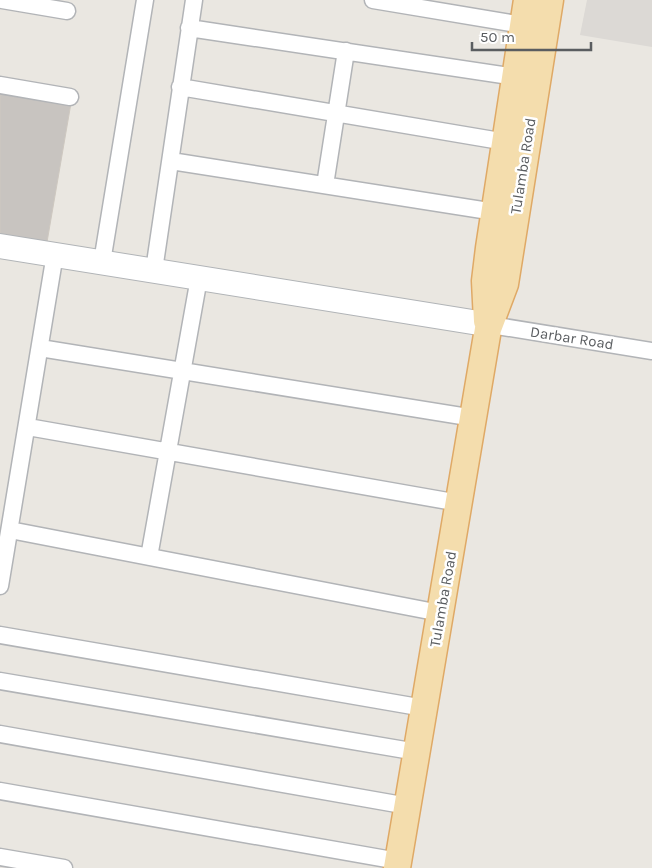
<svg xmlns="http://www.w3.org/2000/svg" width="652" height="868" font-family="Karla,sans-serif">
<style>
.industrial{fill:#dcd9d5}
.building{fill:#c8c4c0;stroke:#cec8c0}
.lines{fill:none;stroke-linecap:round;stroke-linejoin:round}
.street-casing{stroke:#b2b4b7;stroke-width:19}
.secondary-casing{stroke:#b1b4b7;stroke-width:26}
.primary-casing{stroke:#dfa966;stroke-width:29}
.street{stroke:#fff;stroke-width:16}
.secondary{stroke:#fff;stroke-width:24}
.primary{stroke:#f4ddad;stroke-width:26}
.labels{text-anchor:middle;stroke-width:5;stroke-linejoin:round;paint-order:stroke}
.street-label{font-size:15px;fill:#5a5d60;stroke:#fff}
</style>
<rect width="100%" height="100%" fill="#eae7e1"/>
<path class="industrial" d="M587,0h65v47l-72,-12z"/>
<path class="building" d="M0,92l71,11 -24,139 -47,-8z"/>
<g class="lines">
<g class="street-casing">
<path id="street" d="M2,0l65,11
M373,0l150,25
M189,28l327,49
M0,85l70,12
M180,87l326,55
M171,161l324,51
M325,185l21,-134
M102,262l43,-262
M154,270l40,-270
M491,325l161,26
M40,348l434,70
M28,427l431,76
M10,530l430,83
M149,557l50,-279
M0,586l55,-332
M0,635l424,73
M0,681l417,71
M0,734l408,72
M0,791l398,70
M0,857l64,11"/>
</g>
<g class="secondary-casing">
<path id="secondary" d="M0,246l491,79"/>
</g>
<g class="primary-casing">
<path id="primary" d="M487,321l-2,-40 4,-33 38,-248
M397,868l91,-539 17,-45 45,-284"/>
</g>
<use href="#street" class="street"/>
<use href="#secondary" class="secondary"/>
<use href="#primary" class="primary"/>
</g>
<g class="labels">
<g class="street-label">
<text transform="translate(523 166) rotate(-81)" y="5">Tulamba Road</text>
<text transform="translate(572 338) rotate(9)" y="5">Darbar Road</text>
<text transform="translate(443 599) rotate(-80)" y="5">Tulamba Road</text>
</g>
</g>
<path d="M472 42v8h119v-8" fill="none" stroke="#5a5d60" stroke-width="2.5"/>
<text x="480" y="42" font-size="15" fill="#5a5d60" stroke="#ffffff" stroke-width="4" paint-order="stroke">50 m</text>
</svg>
